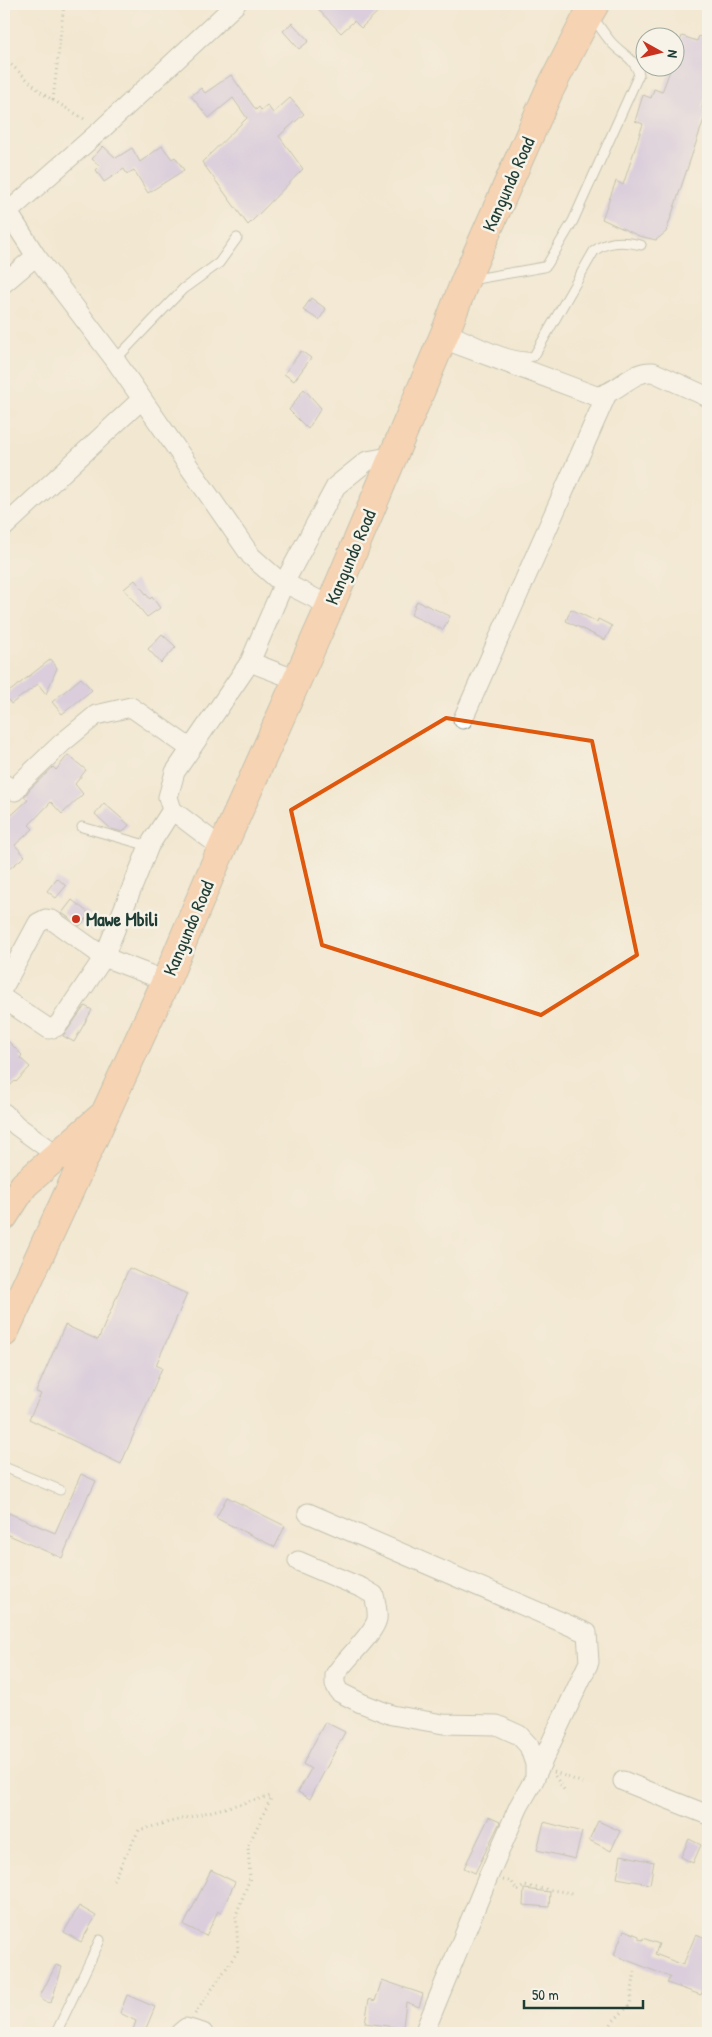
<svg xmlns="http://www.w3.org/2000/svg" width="712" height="2037" font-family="'Patrick Hand',sans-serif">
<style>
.building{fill:#beaee9}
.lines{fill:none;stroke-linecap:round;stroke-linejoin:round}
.service-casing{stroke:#889282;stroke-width:11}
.minor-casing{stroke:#889282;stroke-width:21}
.trunk-casing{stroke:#889282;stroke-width:30}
.path{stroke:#889282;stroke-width:3;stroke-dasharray:1 4;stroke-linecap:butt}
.service{stroke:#fff;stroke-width:9}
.minor{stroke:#fff;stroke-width:19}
.trunk{stroke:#fbbb8d;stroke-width:28}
.marked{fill:none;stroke:#de580e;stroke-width:4;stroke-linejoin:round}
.poi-dot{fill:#c8321e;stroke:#f7f3e8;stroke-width:2}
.labels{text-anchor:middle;stroke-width:5;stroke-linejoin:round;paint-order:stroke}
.street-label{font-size:19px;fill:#1f3d34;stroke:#f7f3e8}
.poi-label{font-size:19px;font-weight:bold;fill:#1f3d34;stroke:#f7f3e8;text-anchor:start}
</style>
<rect width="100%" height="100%" fill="#f7f3e8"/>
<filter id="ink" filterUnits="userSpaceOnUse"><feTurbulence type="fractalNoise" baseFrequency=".02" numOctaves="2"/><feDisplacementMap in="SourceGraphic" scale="10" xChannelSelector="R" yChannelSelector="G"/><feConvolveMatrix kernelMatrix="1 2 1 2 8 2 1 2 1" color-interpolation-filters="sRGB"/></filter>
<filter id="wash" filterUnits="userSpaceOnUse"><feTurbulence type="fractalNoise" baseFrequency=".0096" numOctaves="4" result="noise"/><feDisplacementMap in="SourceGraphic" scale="20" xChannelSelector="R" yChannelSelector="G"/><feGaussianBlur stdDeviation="1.12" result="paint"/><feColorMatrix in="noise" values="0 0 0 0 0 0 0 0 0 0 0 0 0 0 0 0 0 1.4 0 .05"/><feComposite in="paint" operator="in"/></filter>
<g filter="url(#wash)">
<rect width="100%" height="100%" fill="#f2e8d1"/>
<g id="blocks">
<path class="building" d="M313,4h73l-25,24 -7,-7 -13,12z
M292,23l17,18 -10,8 -16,-18z
M682,36l15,5 2,-5 9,3v50l-6,19 5,2 -41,122 -10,8 -17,-4 -37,-17 14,-38 7,4 20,-61 -8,-3 8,-26 8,3 3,-9 8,3 9,-24h3v-10z
M231,75l25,35 3,-3 2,3 6,-5 6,8 17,-15 14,16 -25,22 24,33 -55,56 -46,-63 45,-44 -14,-20 -24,20 -18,-22 10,-8 4,5z
M103,146l13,12 16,-10 8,14 22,-16 10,13 3,-2 9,13 -36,23 -14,-23 -7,4 -3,-5 -20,13 -8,-12 4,-4 -8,-7z
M311,298l15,11 -7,11 -16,-10z
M301,351l10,7 -17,23 -10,-7z
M304,389l17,19 -13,21 -19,-19z
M135,580l15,19 2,-2 8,11 -13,9 -23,-28z
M417,601l33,15 -7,14 -32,-15z
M571,609l26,13 1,-3 14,7 -7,14 -39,-19z
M162,634l14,13 -15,16 -13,-14z
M51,659l6,9 -11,26 -8,-10 -27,20 -6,-9z
M81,678l11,12 -30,24 -10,-12z
M68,755l18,15 -11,14 8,10 -21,20 -11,-12 -22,23 4,4 -18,16 10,11 -21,17v-51l24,-22 -4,-3 6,-8 23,-22 3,3z
M104,803l25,22 -6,7 -12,-3 -16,-15z
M57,878l9,8 -10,12 -9,-7z
M72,900l18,14 -10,12 -18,-13z
M85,1006l7,4 -18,32 -11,-6z
M4,1037l18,18 -2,3 10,9 -14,15 -1,-1 -11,10z
M129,1268l58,26 -31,71 6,3 -41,96 -92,-45 12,-25 -5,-2 29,-67 33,15z
M81,1474l15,7 -6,13 -1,-1 -27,65 -58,-25v-22l51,22z
M227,1497l58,29 -10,21 -59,-29z
M325,1722l20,10 -35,67 -12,-7 13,-23 -8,-5z
M489,1817l11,5 -25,51 -11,-5z
M598,1821l22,10 -9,20 -22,-11z
M544,1822l38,10 -7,27 -38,-9z
M689,1839l12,6 -8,18 -12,-6z
M621,1855l33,7 -4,22 -33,-6z
M211,1870l24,12 -14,30 -3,-1 -12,25 -22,-11z
M524,1889l26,3 -1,15 -26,-2z
M79,1906l17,10 -15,26 -17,-10z
M624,1930l15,6v3l4,1v-2l16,6 -4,10 28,11 13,-31 12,5v40l-7,16 -34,-12 3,-6 -56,-22z
M56,1965l6,2 -11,36 -8,-2 -3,-5z
M382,1980l41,14 -4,13 -13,-5 -3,24 -1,2 -37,-5 4,-24 6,2z
M127,1995l28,12 -11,26h-12l4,-12 -16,-8z"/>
</g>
</g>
<g filter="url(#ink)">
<use href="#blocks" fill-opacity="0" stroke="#889282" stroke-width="1"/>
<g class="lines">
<g class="service-casing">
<path id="service" d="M470,280l74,-13 3,-2 26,-44 66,-147c-5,-17 -18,-20 -28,-32 -7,-8 -13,-18 -19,-26
M450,329c21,9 64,33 84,27l60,-105c14,-11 31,-10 47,-6
M115,360l68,-71 36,-26 18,-25
M82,827l67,19
M4,1467l56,23
M56,2033l44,-93"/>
</g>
<g class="minor-casing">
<path id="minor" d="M4,206l32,50
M8,212l94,-83 134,-125
M4,283l32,-27 79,104 136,196 26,23 53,27
M443,339l153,57c22,-2 35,-26 57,-24l55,25
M4,527l138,-128
M250,662l47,18
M463,719l143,-323
M4,784l11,7 6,-9 41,-39 34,-28 35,-8 60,42
M222,848l-50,-38 -4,-13 7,-25 75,-110 34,-79 52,-97 31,-25 27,-5
M4,986l34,-63 8,-4 6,1 52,37 62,24
M4,999l45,30 7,-2 5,-6 43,-64 45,-111 23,-36
M4,1113l13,13 40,29
M308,1513l279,120 2,29 -54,115
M298,1561l64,27 12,7c2,8 4,16 3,24 -3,15 -33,41 -42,56v9l4,8 22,11 31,12 51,9 54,1 22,10 10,11 6,18v14l-16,28 -31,71 -64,156
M623,1781l85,34
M180,2033l6,-5 17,5"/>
</g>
<g class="trunk-casing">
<path id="trunk" d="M4,1216l20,-31 76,-67
M4,1333l162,-352 49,-117 115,-258 117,-278 18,-47 84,-190 37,-72 9,-15"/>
</g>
<path class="path" d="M4,58l39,36 43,26
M53,100l11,-96
M554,1772l29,11
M555,1776l10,15
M113,1880l26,-50 132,-34
M503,1880l9,2 5,9 7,-5 48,7
M195,2014l43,-63 -2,-36 14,-37 -2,-32 24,-50
M606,2033l7,-12 17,-16 5,-35"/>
<use href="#service" class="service"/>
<use href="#minor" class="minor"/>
<use href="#trunk" class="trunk"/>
</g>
</g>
<path d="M0 0H712V2037H0ZM446,718l146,23 45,214 -96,60 -219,-70 -31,-135z" fill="#f2e8d1" fill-opacity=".55" fill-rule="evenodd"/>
<path class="marked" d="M446,718l146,23 45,214 -96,60 -219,-70 -31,-135z"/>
<circle class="poi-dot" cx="76" cy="919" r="5"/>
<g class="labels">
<g class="street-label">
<text transform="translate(508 184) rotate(-66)" y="7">Kangundo Road</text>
<text transform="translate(350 557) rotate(-67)" y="7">Kangundo Road</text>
<text transform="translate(188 928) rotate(-67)" y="7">Kangundo Road</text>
</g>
<g class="poi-label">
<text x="86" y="926">Mawe Mbili</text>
</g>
</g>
<rect width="712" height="2037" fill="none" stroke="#f7f3e8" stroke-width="20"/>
<g transform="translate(660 52) rotate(98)"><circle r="24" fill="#f7f3e8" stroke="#a1aaa0"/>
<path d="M0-4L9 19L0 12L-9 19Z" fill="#c8321e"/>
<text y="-8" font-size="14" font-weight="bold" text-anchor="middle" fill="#1f3d34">N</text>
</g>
<path d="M524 2000v8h119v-8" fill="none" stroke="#1f3d34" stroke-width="2.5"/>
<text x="532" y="2000" font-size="15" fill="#1f3d34" stroke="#f7f3e8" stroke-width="4" paint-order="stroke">50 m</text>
</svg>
